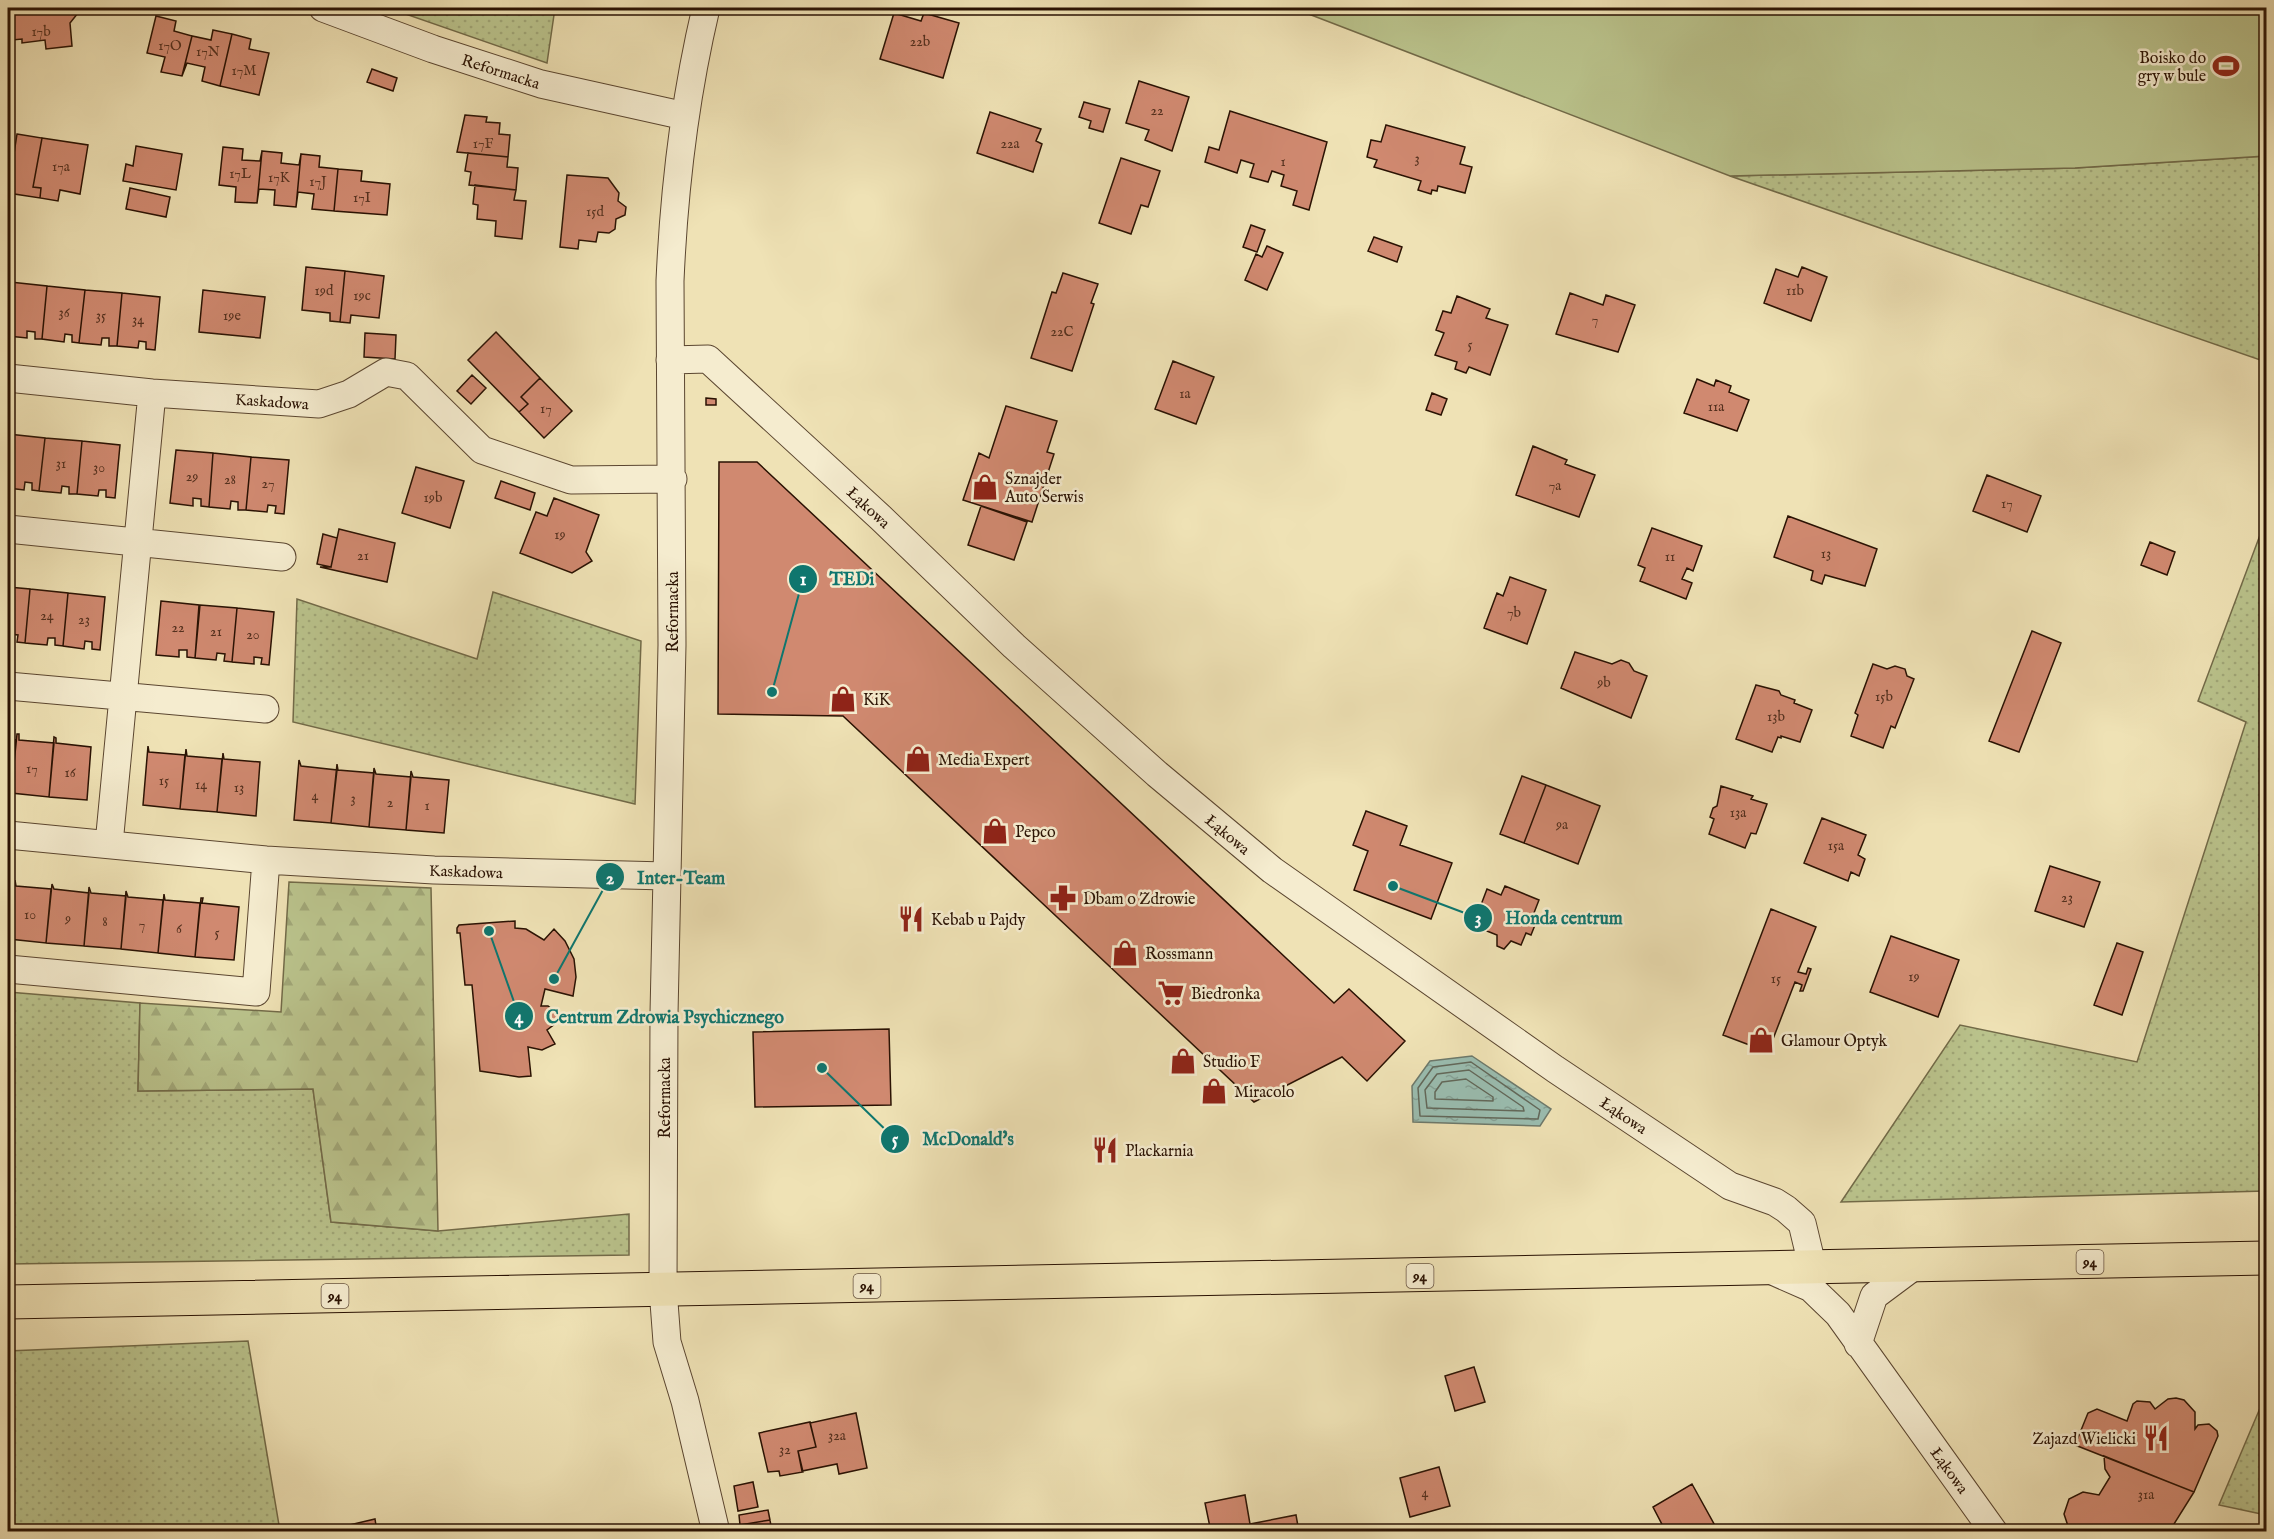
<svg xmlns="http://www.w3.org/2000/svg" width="2274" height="1539" font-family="'IM FELL English',serif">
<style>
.grass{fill:url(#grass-dots);stroke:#726a48;stroke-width:1.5}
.forest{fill:url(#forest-firs);stroke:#726a48;stroke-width:1.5}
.park{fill:#bac38c;stroke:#726a48;stroke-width:1.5}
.water{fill:url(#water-ripples);stroke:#6d796b;stroke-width:1.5}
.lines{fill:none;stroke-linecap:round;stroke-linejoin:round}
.shore{stroke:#62685a;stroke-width:1.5}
.building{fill:#d08970;stroke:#2a1203;stroke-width:1.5}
.street-casing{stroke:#5b4630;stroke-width:29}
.primary-casing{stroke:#2a1203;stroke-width:35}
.street{stroke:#f5eccf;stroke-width:27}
.primary{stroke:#efe2b5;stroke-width:33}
.labels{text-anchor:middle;stroke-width:5;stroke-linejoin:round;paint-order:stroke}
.number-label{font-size:14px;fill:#54301e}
.shield{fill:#f5eccf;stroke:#675340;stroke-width:1.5}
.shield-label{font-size:15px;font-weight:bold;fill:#2a1203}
.poi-label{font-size:16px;fill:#2a1203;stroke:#f5eccf;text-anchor:start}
.street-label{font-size:16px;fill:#2a1203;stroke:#f5eccf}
.leader{fill:none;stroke:#0f766e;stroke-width:2}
.callout-dot{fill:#0f766e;stroke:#f5eccf;stroke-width:2}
.mark-label{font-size:18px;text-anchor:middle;font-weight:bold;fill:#fff}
.callout-label{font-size:18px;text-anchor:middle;font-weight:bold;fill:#0f766e;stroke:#f5eccf;stroke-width:5;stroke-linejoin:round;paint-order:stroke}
</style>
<defs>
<pattern id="grass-dots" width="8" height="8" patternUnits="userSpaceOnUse" patternTransform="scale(1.5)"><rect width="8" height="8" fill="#bac38c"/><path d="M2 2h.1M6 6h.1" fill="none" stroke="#a0a677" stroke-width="1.8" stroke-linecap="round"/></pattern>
<pattern id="forest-firs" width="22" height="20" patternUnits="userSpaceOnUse" patternTransform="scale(1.5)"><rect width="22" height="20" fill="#bac38c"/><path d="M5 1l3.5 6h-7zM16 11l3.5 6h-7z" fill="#a0a677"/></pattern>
<pattern id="water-ripples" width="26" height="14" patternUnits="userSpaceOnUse" patternTransform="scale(1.5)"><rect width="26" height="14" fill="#9abdb0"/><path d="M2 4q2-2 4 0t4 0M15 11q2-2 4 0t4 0" fill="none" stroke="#85a196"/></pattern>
</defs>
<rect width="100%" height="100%" fill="#efe2b5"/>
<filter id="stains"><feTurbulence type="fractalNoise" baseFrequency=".00333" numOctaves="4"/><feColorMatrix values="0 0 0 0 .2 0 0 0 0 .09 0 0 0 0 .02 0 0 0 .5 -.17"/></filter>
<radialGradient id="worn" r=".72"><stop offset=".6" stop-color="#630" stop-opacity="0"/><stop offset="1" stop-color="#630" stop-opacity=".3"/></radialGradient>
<path class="grass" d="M392,8h163l-8,55 -156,-54z
M2266,156v206l-536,-186 345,-8z
M2266,519v672l-425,11 119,-177 177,37 109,-340 -48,-21z
M493,592l148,49 -6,163 -342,-82 4,-123 180,60z
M8,992l132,11 -2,88 175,-2 18,133 107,9 191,-17v41l-621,9z
M248,1341l32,190h-266l-6,-30v-150z
M2266,1394v121l-47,-10z"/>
<path class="forest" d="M289,882l142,6 7,343 -107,-9 -18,-133 -175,2 2,-88 141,9z"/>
<path class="park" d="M1293,8h973v148l-191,12 -345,8z"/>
<path class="water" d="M1472,1056l79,53 -11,17 -127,-4 -1,-36 18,-25z"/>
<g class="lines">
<path class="shore" d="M1471,1062l69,48 -2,9 -118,-3 -2,-28 15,-21z
M1469,1070l54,37 1,4 -97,-3 -2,-18 12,-16z
M1466,1079l27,18v4l-58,-2v-7l7,-10z"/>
</g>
<path class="building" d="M30,8h52l-12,15 2,23 -26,3 -1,-9 -23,3v-4l-10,1 -3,-26 18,-3z
M894,13l27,8 3,-8 35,10 -16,55 -63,-19z
M156,16l20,5 -2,10 18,5 -10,40 -21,-4 4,-15 -18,-4z
M213,30l19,4 -12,52 -18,-5 3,-14 -18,-4 -5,13 10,-40 19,4z
M232,34l19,5 -2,10 20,4 -10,42 -39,-9z
M372,69l25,9 -4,13 -26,-9z
M1139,81l50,16 -17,54 -27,-11 4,-10 -23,-7z
M1084,102l26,7 -7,23 -14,-4 2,-7 -12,-4z
M1230,111l97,31 -18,68 -16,-5 4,-14 -16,-5 3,-11 -12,-4 -4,11 -18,-5 4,-13 -13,-4 -4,13 -32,-11 4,-15 10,3z
M990,112l51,17 -5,12 6,3 -9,28 -56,-19z
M465,115l22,2 -1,5 14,1 -1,11 11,1 -2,22 -51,-5z
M1386,125l79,22 -5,17 12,3 -7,26 -27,-7 -1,5 -5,-1 -1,4 -13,-4 3,-9 -47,-14 3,-7 -10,-3 4,-17 10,2z
M17,134l25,4 -9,49 8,1 -1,10 -32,-5z
M42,138l46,7 -8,49 -20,-4 -2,11 -18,-3 1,-10 -8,-1z
M136,146l46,8 -6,36 -53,-9 3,-17 7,2z
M223,147l20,2 -1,11 18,1 2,-10 -5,52 -22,-1 1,-15 -17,-2z
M262,151l20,2 -1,10 18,2 2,-11 -5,53 -22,-2 1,-15 -16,-1 -2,14z
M468,153l40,4 -1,10 11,1 -2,22 -47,-5 2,-13 -6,-1z
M301,154l19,2 -1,11 19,2 -4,42 -22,-2 2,-15 -16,-2 -2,15z
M1121,158l39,13 -12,36 -7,-2 -10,29 -32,-11z
M338,169l24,2 -1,10 29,3 -3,31 -53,-4z
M567,175l41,3 11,15 -1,8 8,6 -1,8 -9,4 -1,10 -6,4 -11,-1 -2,10 -17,-2 -1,9 -18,-2z
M475,185l41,5 -2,10 12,1 -4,38 -27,-3 1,-15 -19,-2 1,-14 -5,-1z
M130,188l40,9 -4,20 -40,-8z
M1251,225l14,5 -8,22 -14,-5z
M1374,237l28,10 -5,15 -29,-11z
M1267,246l16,7 -16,37 -22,-10 11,-26 6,3z
M306,267l39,4 -5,51 -10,-1v-8l-28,-3z
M1802,267l25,10 -16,44 -47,-18 12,-34 22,8z
M345,271l39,5 -5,42 -28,-3 -1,8 -10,-1z
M1063,273l35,11 -7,19 3,1 -22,67 -41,-13 21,-66 4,1z
M10,282l37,4 -5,53h-7v-7l-8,-1v7l-19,-2z
M47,286l38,4 -6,53 -7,-1v-7l-7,-1 -1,8 -22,-3z
M85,290l37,3 -5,53h-8v-8h-7l-1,7 -22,-2z
M203,290l62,7 -5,41 -61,-6z
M122,293l38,4 -5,53 -9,-1v-7l-7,-1 -1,7 -21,-2z
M1570,293l33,12 3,-10 29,10 -17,47 -62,-18z
M1457,296l33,13 -4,9 22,7 -18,50 -21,-8 -3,6 -11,-4 2,-7 -22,-7 9,-22 -8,-3 7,-19 8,2z
M496,332l44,46 -19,19 7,7 -9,8 -51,-52z
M365,333l31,2 -1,24 -31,-2z
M1173,361l41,16 -18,47 -41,-15z
M472,375l14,13 -15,16 -14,-13z
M540,378l32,33 -28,27 -25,-26 9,-8 -7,-7z
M1697,379l17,7 2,-6 15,6 -2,6 20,8 -12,31 -53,-18z
M1432,393l15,6 -6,16 -15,-5z
M706,398l10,1v6h-10z
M1006,406l51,15 -10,31 7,2 -22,68 -69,-22 16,-47 10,5z
M8,434l37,4 -6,53 -7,-1v-7l-7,-1 -1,8 -16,-2z
M45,438l37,3 -5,53h-8v-7l-7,-1 -1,7 -22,-2z
M82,441l38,4 -5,53 -9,-1v-7h-7l-1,6 -21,-2z
M1533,446l34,14 -2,4 30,11 -16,42 -63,-22z
M176,450l37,3 -4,54 -8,-1v-7l-8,-1v8l-23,-3z
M213,453l38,4 -5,53h-8v-8l-7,-1 -1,8 -21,-2z
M251,457l38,3 -5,54 -9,-1 1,-7 -8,-1 -1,7 -21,-2z
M719,462h38l577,541 15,-14 56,52 -38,40 -25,-24 -88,45 -411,-386 -125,-2z
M416,467l48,14 -14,47 -48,-15z
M1987,475l54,21 -14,36 -54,-21z
M501,481l34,12 -5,17 -35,-12z
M554,498l45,17 -13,37 6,9 -20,12 -52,-20 16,-41 11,4z
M981,506l46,16 -13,38 -46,-15z
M1788,516l89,33 -12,37 -40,-11 -3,9 -11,-4 2,-9 -39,-14z
M1652,528l50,18 -9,25 -6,-3 -5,11 10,4 -6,16 -46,-18 5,-13 -7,-3z
M339,529l56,14 -8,39 -67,-15h11z
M323,534l14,4 -6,29 -14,-3z
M2150,542l25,10 -8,23 -26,-10z
M1510,577l36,13 -19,54 -43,-16 13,-35 6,3z
M8,587l22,2 -5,54 -8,-1 1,-7 -8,-1 -2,7z
M30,589l38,4 -5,53 -8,-1v-7h-7l-1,7 -22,-2z
M68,593l37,4 -5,53 -8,-1v-7l-7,-1 -1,8 -21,-3z
M161,601l38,4 -4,53 -8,-1v-7h-8v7l-23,-2z
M200,605l37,3 -5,54 -8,-1 1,-7 -8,-1 -1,7 -21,-2z
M237,608l37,4 -5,53 -8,-1 1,-6 -8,-1v7l-22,-2z
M2032,631l29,12 -42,109 -30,-11z
M1575,652l37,12 9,-4 8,3 5,8 13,5 -16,42 -70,-30z
M1873,664l14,5 8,-3 10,3 2,7 7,3 -19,49 -4,-2 -8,22 -32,-12 7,-21 -3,-2z
M1756,685l23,6 2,4 14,5 -1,3 18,7 -12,32 -19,-6v2l-3,-1 -6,15 -36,-13z
M17,734h2v6l35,3 -5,54 -38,-4z
M54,737l2,1v5l35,4 -4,53 -38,-3z
M8,739l8,1 -5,53h-3z
M148,746l1,6 36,3 -5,54 -37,-4z
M186,749l1,7 35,3 -5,53 -37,-3z
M223,753l1,6 36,3 -4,54 -39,-4z
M299,760l2,6 36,4 -6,53 -37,-3z
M337,764l1,6 36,3 -5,54 -38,-4z
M374,768l2,6 35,3 -5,53 -37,-3z
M411,771l2,6 36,3 -5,53 -38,-3z
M1522,776l24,9 -22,58 -24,-9z
M1546,785l54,21 -22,58 -54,-21z
M1721,786l32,10 -2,3 16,5 -11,30 -5,-1 -6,15 -36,-14 5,-15 -4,-2 3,-9 4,-2z
M1366,811l41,15 -7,19 52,18 -21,56 -77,-29 14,-39 -15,-6z
M1822,818l44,17 -8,20 7,4 -6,17 -8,-4 -3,9 -44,-18z
M2050,866l50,16 -16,45 -49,-16z
M15,880l1,6 35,3 -5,54 -37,-4z
M52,884l2,5 35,4 -5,53 -38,-3z
M8,885l6,1 -5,53h-1z
M1505,886l34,14 -7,18 5,2 -6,15 -5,-2 -5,12 -10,-4 -7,8 -7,-3v-11l-10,-4 3,-7 -14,-6 11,-29 14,6z
M89,887l2,6 35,3 -5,53 -37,-3z
M126,891l2,6 35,3 -5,53 -37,-4z
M164,894l1,6 35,3 -5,54 -37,-4z
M201,898h2l-1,5 37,4 -5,53 -39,-3z
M1771,909l45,18 -18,45 8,2 2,-6 3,1 -8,22h-3l2,-6 -7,-3 -27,70 -45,-17z
M515,921v7l11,1 18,11 10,-11 11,12 9,18 2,18 -3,19 -28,-7 -4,17h7l15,12 -16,12 8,14 -13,6 -14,-3 3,29 -12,1 -39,-6 -8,-86h-7l-5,-52h-3v-5l2,-3z
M1891,936l68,24 -21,57 -68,-25z
M2117,943l26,9 -21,63 -28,-10z
M889,1029l2,76 -136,2 -2,-75z
M1474,1367l11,35 -30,9 -10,-35z
M2176,1398l8,2 11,12v17l3,-4 11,-1 8,7 1,5 -24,56 -119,-47 13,-32 9,-4 30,12 6,-17 4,-3 13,1 5,7 13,-10z
M856,1413l11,55 -28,6 -2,-10 -35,7 -4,-20 18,-4 -6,-24z
M810,1422l6,25 -18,4 5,21 -23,4 -1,-5 -11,1 -9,-39z
M2104,1456l90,36 -25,40h-97l-3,-3 -5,-15 5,-15 14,-7 16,3 11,-18 -5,-8z
M1439,1467l11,39 -40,11 -10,-39z
M753,1482l5,25 -20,4 -4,-25z
M1692,1484l26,47 -52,1 -13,-25z
M1245,1495l5,29 46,-9 3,17h-88l-6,-29z
M768,1510l2,10 -30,5 -1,-10z
M375,1519l2,13h-31l-1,-6z
M770,1520l2,12h-31l-1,-7z"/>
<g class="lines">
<g class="street-casing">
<path id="street" d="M323,8l110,41 108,35 144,32
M706,8c-21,89 -32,181 -36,273l2,364 -8,369 -1,275 4,53 18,59 31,131
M670,360l38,-1 173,159 133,128 143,128 115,96 283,199 175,117 45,16 11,7 16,14 11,46
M8,378l144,15 167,11 30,-10 37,-22 21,4 75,74 89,30 102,-1
M8,529l274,28
M8,686l257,23
M8,835l258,25 168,10 232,6
M109,844l43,-451
M8,969l248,23 10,-132
M1768,1269l43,19 27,26 156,218
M1858,1344l16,-48 39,-29"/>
</g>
<g class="primary-casing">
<path id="primary" d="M8,1302l2258,-44"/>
</g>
<use href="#street" class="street"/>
<use href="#primary" class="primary"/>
</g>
<defs>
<g id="stadium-bare" transform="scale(2.07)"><path d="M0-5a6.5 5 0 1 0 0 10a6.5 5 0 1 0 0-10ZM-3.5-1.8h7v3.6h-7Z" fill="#8f2418" stroke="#f5eccf" stroke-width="2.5" paint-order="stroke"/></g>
<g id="shop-bare" transform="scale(2.07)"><path d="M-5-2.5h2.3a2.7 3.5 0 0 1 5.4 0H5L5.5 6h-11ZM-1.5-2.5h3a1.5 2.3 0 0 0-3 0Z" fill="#8f2418" stroke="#f5eccf" stroke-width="2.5" paint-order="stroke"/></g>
<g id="pharmacy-bare" transform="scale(2.07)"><path d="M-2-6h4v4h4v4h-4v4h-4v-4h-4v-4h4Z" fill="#8f2418" stroke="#f5eccf" stroke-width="2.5" paint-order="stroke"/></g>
<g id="restaurant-bare" transform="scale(2.07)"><path d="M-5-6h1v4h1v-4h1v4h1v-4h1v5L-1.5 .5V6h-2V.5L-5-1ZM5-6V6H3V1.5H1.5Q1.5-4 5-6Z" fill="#8f2418" stroke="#f5eccf" stroke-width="2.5" paint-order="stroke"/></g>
<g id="supermarket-bare" transform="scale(2.07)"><path d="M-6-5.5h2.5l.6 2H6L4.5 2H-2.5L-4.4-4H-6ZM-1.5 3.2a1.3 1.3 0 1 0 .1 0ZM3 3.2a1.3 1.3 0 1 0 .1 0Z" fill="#8f2418" stroke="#f5eccf" stroke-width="2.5" paint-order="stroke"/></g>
</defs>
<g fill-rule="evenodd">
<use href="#stadium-bare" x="2226" y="66"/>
<use href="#shop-bare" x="985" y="487"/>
<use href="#shop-bare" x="843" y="699"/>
<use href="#shop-bare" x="918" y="759"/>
<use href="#shop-bare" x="995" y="831"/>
<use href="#pharmacy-bare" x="1063" y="898"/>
<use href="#restaurant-bare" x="911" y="919"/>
<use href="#shop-bare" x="1125" y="953"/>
<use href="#supermarket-bare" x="1171" y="993"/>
<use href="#shop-bare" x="1761" y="1040"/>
<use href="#shop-bare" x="1183" y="1061"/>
<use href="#shop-bare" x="1214" y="1091"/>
<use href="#restaurant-bare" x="1105" y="1150"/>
<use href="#restaurant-bare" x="2156" y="1438"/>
</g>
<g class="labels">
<g class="number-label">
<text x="41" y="36">17b</text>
<text x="920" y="46">22b</text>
<text x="170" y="50">17O</text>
<text x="208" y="56">17N</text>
<text x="244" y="75">17M</text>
<text x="1157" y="115">22</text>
<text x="483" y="148">17F</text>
<text x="1010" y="148">22a</text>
<text x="1417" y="163">3</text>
<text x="1283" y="166">1</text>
<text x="61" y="171">17a</text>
<text x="240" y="178">17L</text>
<text x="279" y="182">17K</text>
<text x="318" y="186">17J</text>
<text x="362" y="202">17I</text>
<text x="595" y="216">15d</text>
<text x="324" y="295">19d</text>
<text x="1795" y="295">11b</text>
<text x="362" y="300">19c</text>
<text x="64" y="317">36</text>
<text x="101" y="320">35</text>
<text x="232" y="320">19e</text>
<text x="138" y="324">34</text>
<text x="1595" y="324">7</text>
<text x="1062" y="336">22C</text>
<text x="1470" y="349">5</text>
<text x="1185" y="398">1a</text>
<text x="1716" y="411">11a</text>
<text x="546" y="413">17</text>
<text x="61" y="468">31</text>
<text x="99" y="472">30</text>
<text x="192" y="481">29</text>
<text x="230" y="484">28</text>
<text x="268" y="488">27</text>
<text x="1555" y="490">7a</text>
<text x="433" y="502">19b</text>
<text x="2007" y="508">17</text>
<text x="560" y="539">19</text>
<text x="1826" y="558">13</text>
<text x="363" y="560">21</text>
<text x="1670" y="561">11</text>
<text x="1514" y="617">7b</text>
<text x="47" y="620">24</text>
<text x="84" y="624">23</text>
<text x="178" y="632">22</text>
<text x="216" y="636">21</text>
<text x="253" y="639">20</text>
<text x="1604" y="687">9b</text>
<text x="1884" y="701">15b</text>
<text x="1776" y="721">13b</text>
<text x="32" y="773">17</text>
<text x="70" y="777">16</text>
<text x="164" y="785">15</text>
<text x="201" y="789">14</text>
<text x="239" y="792">13</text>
<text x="315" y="800">4</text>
<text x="353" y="803">3</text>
<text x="390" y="807">2</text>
<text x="427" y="810">1</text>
<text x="1738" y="817">13a</text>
<text x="1562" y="829">9a</text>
<text x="1836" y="850">15a</text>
<text x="2067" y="902">23</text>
<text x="30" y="919">10</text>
<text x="68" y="923">9</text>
<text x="105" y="926">8</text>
<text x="142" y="929">7</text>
<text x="179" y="933">6</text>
<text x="217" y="937">5</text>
<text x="1914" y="981">19</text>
<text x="1776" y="983">15</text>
<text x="837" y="1440">32a</text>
<text x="785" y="1454">32</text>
<text x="1425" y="1497">4</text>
<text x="2146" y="1499">31a</text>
</g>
<g class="shield">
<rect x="2076.5" y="1250" width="27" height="24" rx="4.5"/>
<rect x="1406.5" y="1264" width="27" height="24" rx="4.5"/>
<rect x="853.5" y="1274" width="27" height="24" rx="4.5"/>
<rect x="321.5" y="1284" width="27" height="24" rx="4.5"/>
</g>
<g class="shield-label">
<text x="2090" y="1267">94</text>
<text x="1420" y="1281">94</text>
<text x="867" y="1291">94</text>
<text x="335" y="1301">94</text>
</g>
<g class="poi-label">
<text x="2206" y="63" text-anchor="end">Boisko do<tspan x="2206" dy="18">gry w bule</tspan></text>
<text x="1005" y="484">Sznajder<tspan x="1005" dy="18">Auto Serwis</tspan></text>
<text x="863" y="705">KiK</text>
<text x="938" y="765">Media Expert</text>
<text x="1015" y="837">Pepco</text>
<text x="1083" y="904">Dbam o Zdrowie</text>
<text x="931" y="925">Kebab u Pajdy</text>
<text x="1145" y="959">Rossmann</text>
<text x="1191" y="999">Biedronka</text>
<text x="1781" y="1046">Glamour Optyk</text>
<text x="1203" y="1067">Studio F</text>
<text x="1234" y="1097">Miracolo</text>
<text x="1125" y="1156">Plackarnia</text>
<text x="2136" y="1444" text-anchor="end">Zajazd Wielicki</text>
</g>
<g class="street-label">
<text transform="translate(501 71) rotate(18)" y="6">Reformacka</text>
<text transform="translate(272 401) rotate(4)" y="6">Kaskadowa</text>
<text transform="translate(869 507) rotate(43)" y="6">Łąkowa</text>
<text transform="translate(672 612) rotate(-90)" y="6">Reformacka</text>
<text transform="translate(1228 834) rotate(40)" y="6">Łąkowa</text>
<text transform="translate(466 871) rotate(2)" y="6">Kaskadowa</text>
<text transform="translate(664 1098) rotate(-90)" y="6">Reformacka</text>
<text transform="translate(1624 1115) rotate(34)" y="6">Łąkowa</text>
<text transform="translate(1950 1470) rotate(54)" y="6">Łąkowa</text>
</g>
</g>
<path class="leader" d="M772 692L803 579M554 979L610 877M1393 886L1478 918M489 931L519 1016M822 1068L895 1139"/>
<g class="callout-dot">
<circle cx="772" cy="692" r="6"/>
<circle cx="554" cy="979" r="6"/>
<circle cx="1393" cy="886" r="6"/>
<circle cx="489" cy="931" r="6"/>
<circle cx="822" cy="1068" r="6"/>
<circle cx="803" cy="579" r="15"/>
<circle cx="610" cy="877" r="15"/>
<circle cx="1478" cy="918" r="15"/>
<circle cx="519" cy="1016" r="15"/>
<circle cx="895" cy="1139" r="15"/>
</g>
<g class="mark-label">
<text x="803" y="585">1</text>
<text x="610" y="884">2</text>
<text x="1478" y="924">3</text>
<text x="519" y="1023">4</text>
<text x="895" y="1145">5</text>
</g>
<g class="callout-label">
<text x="852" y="585">TEDi</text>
<text x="681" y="884">Inter-Team</text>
<text x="1564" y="924">Honda centrum</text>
<text x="665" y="1023">Centrum Zdrowia Psychicznego</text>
<text x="968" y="1145">McDonald's</text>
</g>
<rect width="2274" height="1539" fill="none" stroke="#efe2b5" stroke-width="30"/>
<rect x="9" y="9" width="2256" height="1521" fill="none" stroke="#2a1203" stroke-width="3"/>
<rect x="15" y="15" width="2244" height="1509" fill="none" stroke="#2a1203" stroke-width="1.5"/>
<rect width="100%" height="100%" filter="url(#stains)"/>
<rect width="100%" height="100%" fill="url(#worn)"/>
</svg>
